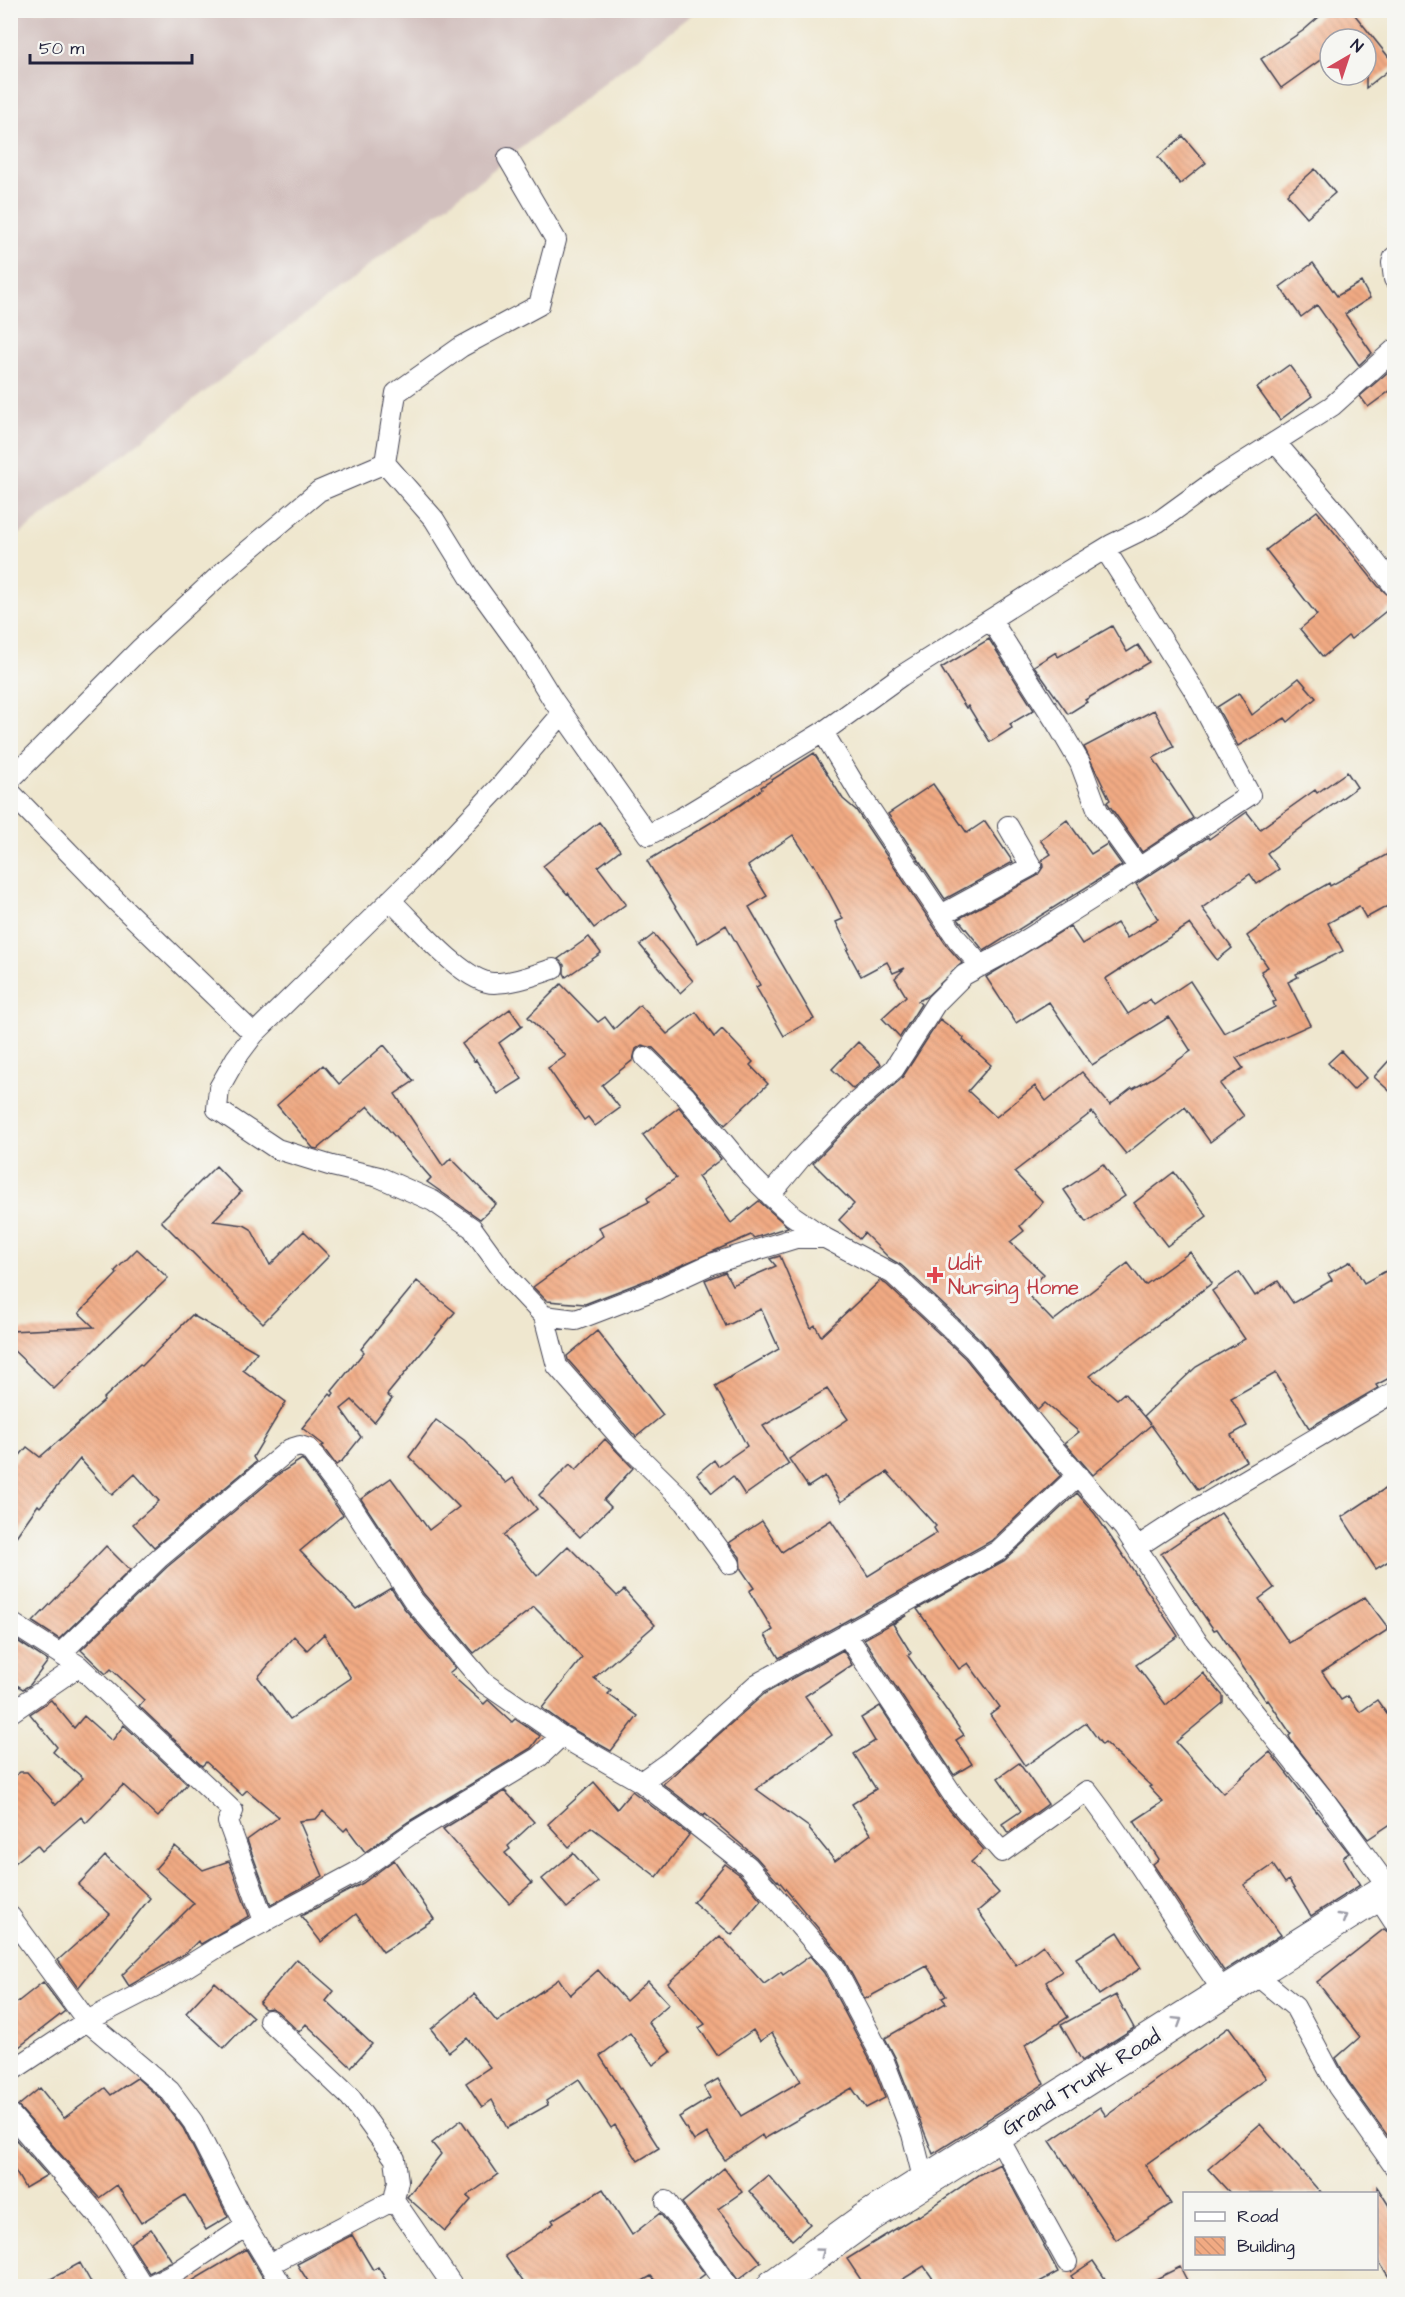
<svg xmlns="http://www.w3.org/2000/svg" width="1405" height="2297" font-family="'Architects Daughter',sans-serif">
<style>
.industrial{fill:#d1bfbd}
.building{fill:url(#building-back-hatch);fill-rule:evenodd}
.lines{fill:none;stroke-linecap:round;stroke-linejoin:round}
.street-casing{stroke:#414051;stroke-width:22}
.primary-casing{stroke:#414051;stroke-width:34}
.street{stroke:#fff;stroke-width:20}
.primary{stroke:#fff;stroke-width:32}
.oneway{stroke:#9c9ca7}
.health-dot{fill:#e0444e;stroke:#f6f6f2;stroke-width:2}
.labels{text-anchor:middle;stroke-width:6;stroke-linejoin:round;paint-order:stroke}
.health-label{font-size:21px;fill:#be3a42;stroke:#f6f6f2;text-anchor:start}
.street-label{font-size:21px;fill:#22223b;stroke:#f6f6f2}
</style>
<defs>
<pattern id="building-back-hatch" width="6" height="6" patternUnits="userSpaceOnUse" patternTransform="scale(1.5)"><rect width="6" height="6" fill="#f1aa83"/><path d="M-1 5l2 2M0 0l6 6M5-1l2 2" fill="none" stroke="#ce9272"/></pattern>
</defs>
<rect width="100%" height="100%" fill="#f6f6f2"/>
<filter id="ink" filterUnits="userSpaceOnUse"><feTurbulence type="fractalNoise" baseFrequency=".0167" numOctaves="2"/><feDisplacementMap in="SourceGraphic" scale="12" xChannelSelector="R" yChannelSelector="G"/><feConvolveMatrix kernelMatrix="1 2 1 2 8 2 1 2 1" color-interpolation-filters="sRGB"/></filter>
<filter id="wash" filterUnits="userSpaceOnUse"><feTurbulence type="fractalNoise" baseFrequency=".008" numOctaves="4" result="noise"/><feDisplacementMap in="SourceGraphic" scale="24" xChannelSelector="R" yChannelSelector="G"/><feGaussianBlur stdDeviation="1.35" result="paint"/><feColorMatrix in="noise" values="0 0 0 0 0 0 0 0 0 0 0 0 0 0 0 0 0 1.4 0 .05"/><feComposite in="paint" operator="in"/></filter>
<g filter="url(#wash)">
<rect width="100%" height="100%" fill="#efe7cf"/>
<path class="industrial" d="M11,11h685l-216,169 -469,361z"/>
<g id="blocks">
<path class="building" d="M1327,10h24l44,55 -29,23v-49h-36v14l-49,35 -20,-29 43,-29z
M1183,136l23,27 -26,21 -22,-27z
M1315,169l20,24 -28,24 -20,-23z
M1313,263l24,33 24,-14 9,16 -25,16 27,39 -13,12 -42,-60 -16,12 -21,-30z
M1289,365l23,31 -32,24 -23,-32z
M1395,366v21l-27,20 -8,-11z
M1317,511l61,75 17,15v3l-44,35 -3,-3 -25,21 -23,-28 17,-14 -51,-65z
M1112,626l15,26 11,-7 11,17 -64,38 2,2 -19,12 -34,-48 22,-14 2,5z
M989,639l45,71 -24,14 2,4 -22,14 -22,-36 -2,2 -25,-40z
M1299,678l17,20 -28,24 -3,-4 -47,28 -21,-39 22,-14 13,22z
M1154,710l20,37 -21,11 40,60 -51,34 -33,-47 -2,-3 3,-2 -26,-53z
M814,753l29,46 13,11 91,136 15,17 -36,34 -8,4 3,3 -21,33 -18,-19 24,-22 -11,-18 10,-10 -12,5 -6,-11 -26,14 -14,-26 2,-1 -13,-27 7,-3 -29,-55 -1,1 -20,-30 -45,31 19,30 -18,11 65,112 -30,17 -28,-49 4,-2 -34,-60 -28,18 -51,-82 93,-56 22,-16 -1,-2z
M1347,772l10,15 -90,66 12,16 -22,15 -7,-10 -48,34 30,40 -15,12 -27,-36 -85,55 23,35 22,-15 4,6 36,-24 34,52 51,-26 -2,-5 3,-1 -15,-30 7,-4 -21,-31 40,-29 42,-24 1,3 65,-36v52l-29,16 -7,-12 -31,17 15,28 -47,23 2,3 -10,5 22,43 -74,33 7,10 -23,16 24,32 -34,26 -25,-35 -59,47 -34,-42 -78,60 29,30 -23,24 4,5 -14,11 34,32 -18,19 27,28 75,-58 17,22 45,-33 22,31 -122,93 27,23 7,-6 26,31 -6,-8 52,-49 49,-28 -33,-48 27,-19 16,24 23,-15 15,22 39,-23 -4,-6 23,-13 13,22 31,-17v109l-19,10 2,3 -69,40 -33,-55 -45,25 16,28 -16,9 15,26 -48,29 -47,-65 -58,50 -28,-32 14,-11 -34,-29 -7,7 -56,-69 -81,-76 -12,-7 -25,-25 -5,6 -20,-19 15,-16 -41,-41 49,-50 40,-35 38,-59 24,19 -1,2 28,25 -23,26 28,26 39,-31 11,15 36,-29 28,33 22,-17 1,1 21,-12 37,-26 -22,-34 -77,48 -43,-63 -33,21 -30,-46 84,-51 12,18 35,-21 10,15 31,-19 -22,-35 72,-47 1,2 38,-27 13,17 55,-39 2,3z
M933,784l34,49 18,-12 28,41 -68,37 -57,-85z
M1067,820l24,34 16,-10 15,21 -138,86 -26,-32 79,-43 6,-9 -1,-7 9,-6 -11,-14z
M599,822l21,28 -22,17 28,37 -32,24 -26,-35 -1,1 -24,-28z
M654,934l39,47 -13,12 -40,-48z
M589,937l12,16 -35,24 -2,-4v-8l-6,-6z
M561,984l37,38 7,-5 9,12 26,-24 27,29 29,-22 18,25 8,-8 31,33 -3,3 18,19 -43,41 -31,-36 -41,-41 -11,-3 -6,4 -3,11 -31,25 18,23 -25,18 -7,-9 -4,3 -36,-52 18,-12 -38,-39z
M510,1009l12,17 -23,17 23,36 -24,15 -22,-34 -2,1 -12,-17z
M858,1042l23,22 -28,25 -21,-20z
M384,1045l30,36 -19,13 48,72 8,-8 45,46 -16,15 -53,-37 4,-4 -63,-72 -51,43 -4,-1 -36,-43 46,-40 16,19z
M1341,1051l25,27 -13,12 -25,-27z
M1395,1054v42l-21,-19z
M679,1107l42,52 -23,18 33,46 28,-22 29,26 -34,11 -3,-3 -99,43 -67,26 -38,-3 -14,-14 70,-51 -4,-9 50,-25 -2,-4 29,-20 -33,-43z
M1103,1164l22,32 -39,26 -22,-32z
M216,1166l25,26 -28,29 31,4 7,4 19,36 34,-34 25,25 -66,67 -102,-102z
M1174,1172l33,44 -40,30 -33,-43z
M137,1249l31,29 -114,111 -44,-42v-16l84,-4 -15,-14 38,-39 -2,-3z
M780,1256l31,72 4,-3 6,11 59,-55 6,3 79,74 96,117 -70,66 -212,117 -14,-23 8,-5 -24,-39 5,-3 -13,-19 -1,-12 -11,-14 33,-22 20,31 49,-32 37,56 69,-43 -3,-5 2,-2 -49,-54 -46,30 -16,-26 -17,11 -19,-28 59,-40 -21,-30 -64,37 26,38 -44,31 -12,-19 -21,17 -15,-19 17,-14 4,6 29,-20 -32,-60 64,-37 -18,-40 -35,17 -21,-46 20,-8 7,13 44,-19 -6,-7z
M417,1281l38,31 -68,83 5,4 -18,23 -22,-22 -11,9 20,28 -19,24 -6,4 -14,-19 2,-1 -22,-17 28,-34 2,2 2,-3 -2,-2 32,-39 -3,-3z
M192,1315l65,37 -14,18 43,32 -33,55 3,5 -102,85 -21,-23 26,-23 -24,-27 -23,21 -32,-36 -40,48 -2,-2 -28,40v-78l17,-20 13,10 64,-56 -1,-2 37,-35 2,2z
M597,1331l66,84 -27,22 -68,-77 -1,-4z
M436,1420l28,20 42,43 7,-5 24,31 -34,26 34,41 31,-30 49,50 7,-6 31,35 -61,53 17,13 -3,3 30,22 -27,35 -44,-25 -25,-18 40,-50 -23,-26 -25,-25 -60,46 -51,-60 -62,-94 30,-21 38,52 30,-23 -50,-50z
M605,1439l28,29 -29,32 7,7 -31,30 -41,-42 31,-31 6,6z
M302,1459l41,56 -43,36 56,58 35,-21 13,20 51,60 -6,5 35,31 4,-4 24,22 3,-3 25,17 -9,12 -123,74 -43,30 -18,-24 -3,3 -21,-20 -7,8 -17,2 24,55 -52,29 -24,-65 32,-23 -32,-27 -5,5 -36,-33 -4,4 -63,-60 5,-6 -33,-31 -5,5 -25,-24 86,-83 113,-94zM324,1634l27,44 -61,41 -32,-42 36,-41 13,14z
M1395,1482v75l-19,12 -34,-52z
M1077,1493l18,21 83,122 -42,29 30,40 37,-32 20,23v7l-47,39 47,51 47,-41 79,101 -6,4 17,28 -49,31 -22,-36 -4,3 -12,-18 -29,20 37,50 -57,36 -71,-107 6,-5 -25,-38 29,-19 -14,-15 2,-1 -46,-43 -3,2 -16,-22 -61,43 -35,-51 10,-8 -32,-44 -9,6 -42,-60 87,-48z
M1221,1513l53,75 -15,11 30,44 76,-46 24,32 -67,43 19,28 7,-4 12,16 17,-12 17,24 -6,4 7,10v83l-27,18 -77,-99 -2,-4 2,-2 -23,-34 -2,1 -49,-72 -3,1 -53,-76z
M106,1546l24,24 -71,69 -26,-17z
M907,1615l-14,9 18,29 -3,3 56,79 -8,5 16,24 -18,11 -90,-136z
M16,1640l32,21 -18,24 -7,4 -13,-9v-33z
M843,1650l9,15 -47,31 27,39 -76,54 54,39 -1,1 26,32 36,-27 -19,-30 24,-15 -22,-35 21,-13 -14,-23 19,-12 65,99 39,45 -13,12 28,31 -21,18 38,54 27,-20 19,26 -16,11 22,35 -43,28 19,39 -111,70 -38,-97 -10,-19 61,-35 -4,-5 4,-2 -19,-30 -62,33 -22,-41 -65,-78 -1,1 -21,-24 -51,-43 -1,2 -41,-32 101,-90z
M51,1700l23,28 10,-12 28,25 12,-16 63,59 -29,33 -35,-32 -37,38 -5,-6 -39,34 -5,-6 -27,22v-87l10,-8h7l29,33 27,-27 -30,-26 4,-5 -27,-33z
M1019,1763l29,41 -40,29 -6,-9 19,-13 -23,-33z
M594,1782l23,27 15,-18 57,44 -32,42 -66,-50 -22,20 -21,-23z
M505,1791l29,31 -26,24 2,3 -5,4 27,30 -23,20 -66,-74z
M175,1846l28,24 26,-9 20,55 -48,28 -3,-3 -12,12 -57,33 -7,-11 72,-72 -39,-34z
M573,1853l25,29 -31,26 -25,-29z
M105,1856l45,42 -72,90 -20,-28 52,-46 -32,-29z
M394,1860l40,59 -51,33 -27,-38 -35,28 -20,-26 62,-33z
M725,1864l15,11 21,25 -29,35 -39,-33z
M1384,1929l11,9v208l-47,-65 -12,-23 24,-21 -43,-55z
M1118,1932l23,36 -42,27 -23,-37z
M720,1936l44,48 17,-12 2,3 27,-19 14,17 49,93 12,32 -19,10 -14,-20 -88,51 -2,-4 -37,25 -18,-27 -13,8 -15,-24 31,-19 -6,-11 14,-8 23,37 60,-35 -29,-48 -12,8 -7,-11 -36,25 -18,-27 6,-4 -37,-41z
M297,1959l37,32 -8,10 46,43 -21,23 -45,-43 -7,8 -22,-21 -6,-3 -6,1 -6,-6z
M598,1970l28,31 22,-20 21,23 -21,18 23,30 -18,13 -23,-32 -30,23 59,92 -21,13 -23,-36 -4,3 -32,-49 -33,22 2,4 -41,23 -15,-28 -10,7 -16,-24 24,-16 -23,-29 -18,14 -18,-23 43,-35 23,28 62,-43 11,16z
M43,1982l22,29 -55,43v-46z
M215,1982l38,35 -29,31 -38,-35z
M1116,1995l18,33 -52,33 -21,-36z
M1229,2027l37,51 -121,87 26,39 -55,36 -66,-99 50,-34 6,9z
M137,2078l24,21 22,29 45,89 -22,13 -21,-35 -44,28 -24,-38 -18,13 -81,-92 22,-18 24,30 41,-30 6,7z
M461,2120l37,54 -31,22 4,4 -26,31 -38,-34 34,-43 -9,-11z
M1260,2124l61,69h-91l-22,-24z
M10,2133l37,42 -22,13 -15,-26z
M1000,2164l58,108 -26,14h-94l-14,-20 -32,20h-27l-18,-27 71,-44 1,1 59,-41z
M724,2168l18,24 -24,17 43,53 -23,18 -56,-77z
M768,2175l42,49 -18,16 -43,-49z
M1377,2187l18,28v71l-18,-27z
M603,2189l29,46 28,-22 45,61 -16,12h-29l-9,-10 -17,10h-108l-21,-30 49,-33 -2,-3z
M151,2229l21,32 -23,12 -19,-30z
M352,2235l21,35 5,-3 12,19h-79l-14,-22z
M246,2249l22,37h-93l10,-5 2,3z
M1093,2261l17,25h-32l-7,-10z
M80,2263l13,23h-55z
M1180,2267l10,19h-48z"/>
</g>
</g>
<g filter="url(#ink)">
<use href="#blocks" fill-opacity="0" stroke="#414051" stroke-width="1.5"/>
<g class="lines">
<g class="street-casing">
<path id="street" d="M508,158l48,82 -17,65 -78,42 -65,46 -11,70 49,56 37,60 50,69 32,52 95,135 35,-18 140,-85 78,-56 149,-94 61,-37 47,-23 62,-45 112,-71 62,-56
M1394,257l-2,6 2,16
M1275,442l70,81 49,63
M991,620l68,107 21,36 18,48 41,57
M562,714l-59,69 -85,90 -164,161 -18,24 -17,30 -2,21 60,40 55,17 47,11 54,24 39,27 37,51 35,37 32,4 81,-31 54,-25 85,-26h29l68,36 81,76 76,94 74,84 72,112 130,162 63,86
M823,732l37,62 97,145 24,27
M10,780l131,-132 83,-77 95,-80 66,-28
M10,792l105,108 139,134
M390,900c23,21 73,83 104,83 20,0 40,-8 59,-14
M941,915l90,-49 -23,-40
M645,1057l41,40 65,79 19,19 23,21 32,22
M770,1195l30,-36 54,-55 40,-35 42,-66 28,-28 43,-23 86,-54 157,-103 -53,-100 -92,-146
M544,1316l13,50 68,77 60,59 45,62
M1137,1547l49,-32 208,-123
M10,1622l69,44 154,145 -5,11 36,99
M846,1634l109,164 47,54 85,-61c50,64 89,135 137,201
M60,1654l99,-96 131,-109 10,-3 9,3 42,56 62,95 70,82 78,54 80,46 107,84 86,100 50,95 28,73 12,48
M10,1713l69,-47
M641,1782l35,-25 81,-73 241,-133 80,-76
M1377,1896l17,26
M10,1916l77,105 83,70 23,31 53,104 36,60
M1254,1973l41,34 43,80 56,79
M269,2020l81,77 45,62 3,22 -4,19
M10,2072l77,-51 72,-37 64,-40 134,-72 57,-40 125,-75 22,-21
M10,2114l91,105 42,67
M997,2135l70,127
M666,2201l62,85
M270,2264l124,-64 59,86
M149,2286l28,-14 69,-46"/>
</g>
<g class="primary-casing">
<path id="primary" d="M773,2286l92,-67 529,-334"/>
</g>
<use href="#street" class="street"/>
<use href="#primary" class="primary"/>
</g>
<defs><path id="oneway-chevron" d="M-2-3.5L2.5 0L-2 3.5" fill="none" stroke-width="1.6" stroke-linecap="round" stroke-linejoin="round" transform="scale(1.5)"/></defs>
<g class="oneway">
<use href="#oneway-chevron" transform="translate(1343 1917) rotate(-31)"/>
<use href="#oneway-chevron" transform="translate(1178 2021) rotate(-32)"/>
<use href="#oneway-chevron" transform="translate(821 2252) rotate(-36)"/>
</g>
</g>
<path class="health-dot" d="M932 1266h6v6h6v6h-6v6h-6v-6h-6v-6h6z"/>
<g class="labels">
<g class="health-label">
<text x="948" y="1270">Udit<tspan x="948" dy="24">Nursing Home</tspan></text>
</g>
<g class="street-label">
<text transform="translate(1081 2082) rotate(-32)" y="7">Grand Trunk Road</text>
</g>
</g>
<rect width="1405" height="2297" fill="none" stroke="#f6f6f2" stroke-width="36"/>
<rect x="1183" y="2192" width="195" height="78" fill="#f6f6f2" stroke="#a1a1a9" stroke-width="1.5"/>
<rect x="1195" y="2212" width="30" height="9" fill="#ffffff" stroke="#a1a1a9" stroke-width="1.5"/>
<text x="1237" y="2222" font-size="18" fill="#22223b">Road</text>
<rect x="1195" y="2237" width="30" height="18" fill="url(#building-back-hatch)" stroke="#a1a1a9" stroke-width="1.5"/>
<text x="1237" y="2252" font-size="18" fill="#22223b">Building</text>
<g transform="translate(1348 57) rotate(39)"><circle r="28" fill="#f6f6f2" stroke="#a1a1a9" stroke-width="1.5"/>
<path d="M0-4.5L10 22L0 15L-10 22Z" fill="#d1495b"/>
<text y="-9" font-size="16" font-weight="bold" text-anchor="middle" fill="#22223b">N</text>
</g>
<path d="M30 54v9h162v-9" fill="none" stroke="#22223b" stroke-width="3"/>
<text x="39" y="54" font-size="18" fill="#22223b" stroke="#f6f6f2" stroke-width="4.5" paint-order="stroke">50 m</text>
</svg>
